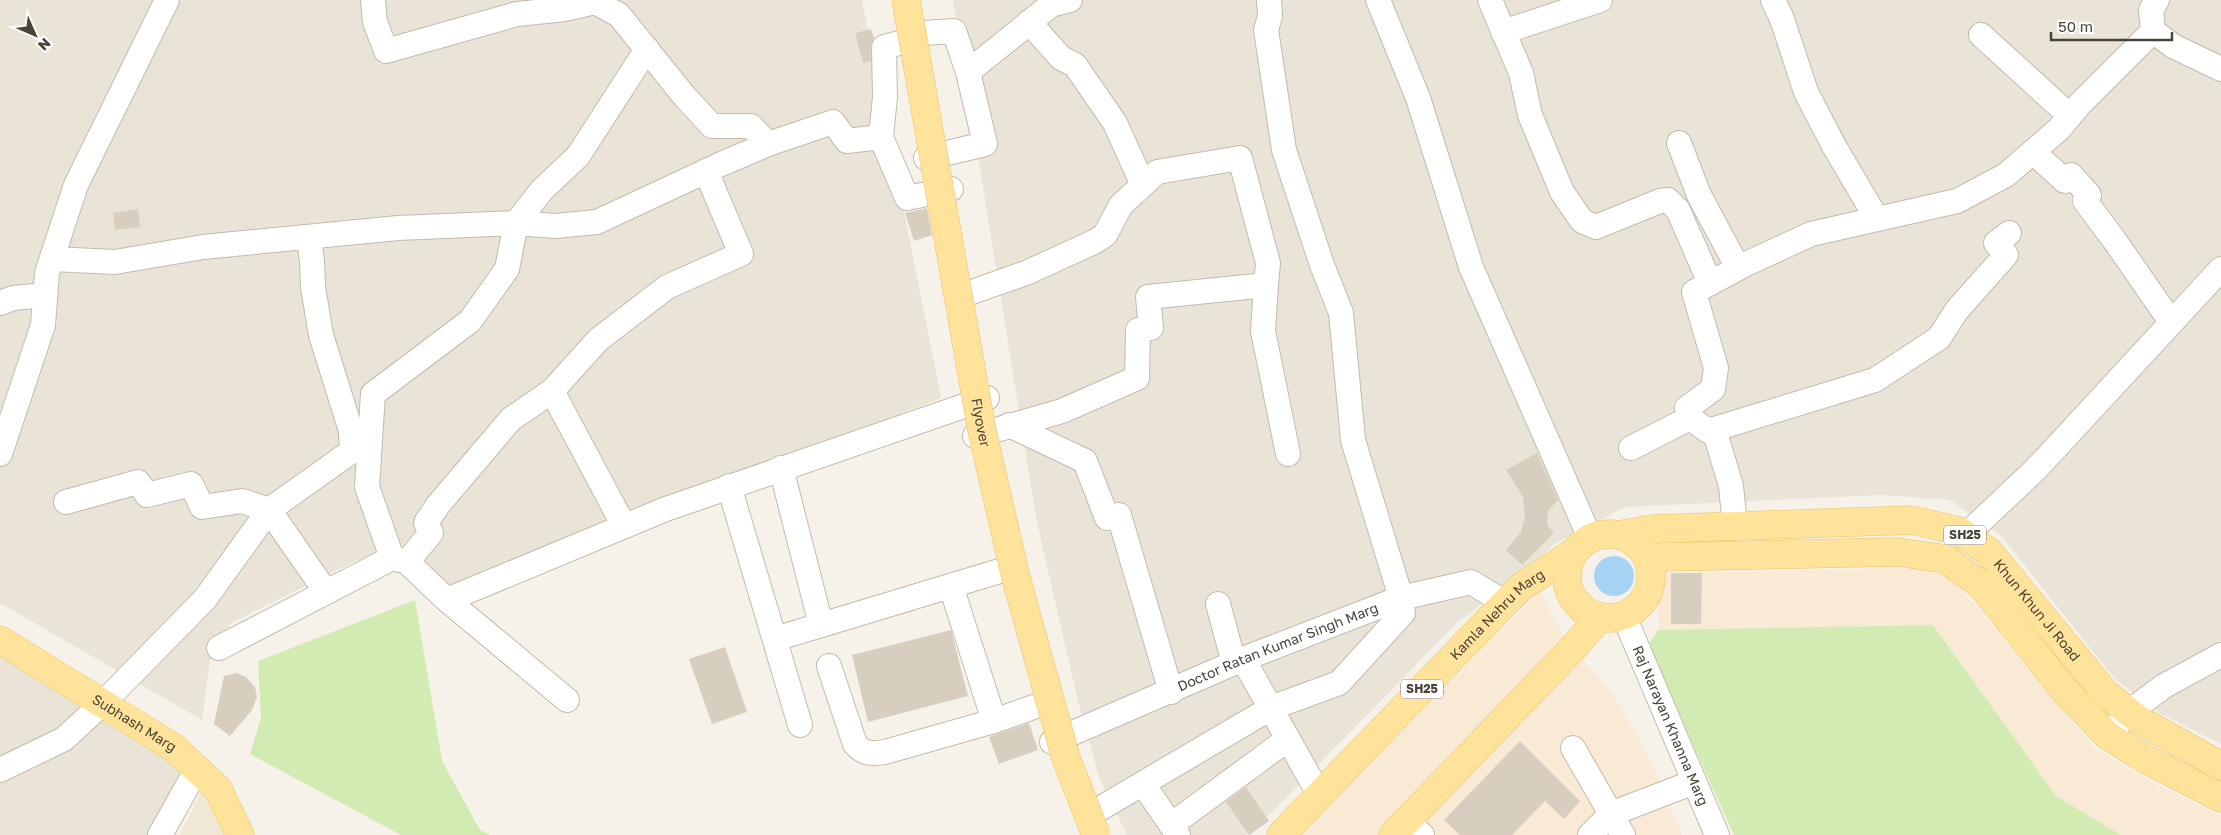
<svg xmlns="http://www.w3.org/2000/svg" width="2221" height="835" font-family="'Golos Text',sans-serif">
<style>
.residential{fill:#eae4d8}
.commercial{fill:#f8ead5}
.education{fill:#efe8d4}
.green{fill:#d1ebb2}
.water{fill:#a5d3f4}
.building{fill:#d8cebf}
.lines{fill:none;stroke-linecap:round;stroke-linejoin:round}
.minor-casing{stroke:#c2bbac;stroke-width:26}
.major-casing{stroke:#e9c365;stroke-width:29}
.minor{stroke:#fff;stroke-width:24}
.major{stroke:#ffe39a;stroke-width:28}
.major-bridge-casing{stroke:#e9c365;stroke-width:29;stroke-linecap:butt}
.major-bridge{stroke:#ffe39a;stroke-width:28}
.labels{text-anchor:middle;stroke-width:4;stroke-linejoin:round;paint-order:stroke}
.shield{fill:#fff;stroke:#807b74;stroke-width:1}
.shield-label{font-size:12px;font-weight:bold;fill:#4a4338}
.street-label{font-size:14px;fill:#4a4338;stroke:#fff}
</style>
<rect width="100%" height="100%" fill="#f6f2ea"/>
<path class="residential" d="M0,0h862l79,398 -492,192 -46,-42 -48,13 -124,62 -21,37 -8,60 -202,-117z
M953,0h1268v744l-60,-30 -46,-35 -113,-142 -52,-37 -68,-5 -257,12 -71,37 -24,23 -73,56 -200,204 -12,8h-118l-27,-55 -22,-79 -41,-178z
M0,655l161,99 15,12 4,9 -27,60h-153z"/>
<path class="commercial" d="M1923,568l21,3 33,36 117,141 60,35 67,33v19h-100l-65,-39 -123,-171 -275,5 1,-57z
M1540,591l23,45 52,61 36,64 31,74h-381z"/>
<path class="education" d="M202,790l21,45h-43z"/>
<path class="green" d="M415,600l27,161 38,69 10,5h-89l-151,-81 11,-36 -3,-57z
M1933,625l123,171 65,39h-387l-86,-190 10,-15z"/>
<path class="water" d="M1594 576a20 20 0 1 1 40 0a20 20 0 1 1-40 0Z"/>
<path class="building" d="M871,29l3,9 -4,9 1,14 -8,2 -8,-30z
M927,208l5,27 -18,6 -9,-28z
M138,209l2,18 -25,3 -2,-17z
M1537,453l21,47 -10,11 -1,14 7,8 -32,32 -16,-15 15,-18 4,-15 -2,-20 -17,-27z
M1671,573h31l-1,51h-30z
M951,630l17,66 -100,26 -16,-67z
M725,647l22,65 -35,12 -23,-65z
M236,673l10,4 9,10 2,10 -5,13 -22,26 -16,-12 10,-48z
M1029,723l9,27 -39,14 -10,-27z
M1520,741l60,60 -16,18 -19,-18 -33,34h-52l-16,-15z
M1246,787l23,34 -20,14 -23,-33z"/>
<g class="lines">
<g class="minor-casing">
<g id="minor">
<path d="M373,0l2,22 11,29 131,-37 48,-5 30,-7 24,13 66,82 27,29h39l17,18"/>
<path d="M1378,0l40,98 53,169 119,271"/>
<path d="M1490,0l31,73 9,42 32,77 20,29 14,6 64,-26 8,-1 10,10 32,73"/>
<path d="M1773,0l9,19 24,73 28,54 43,73"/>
<path d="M1029,22l32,36 14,7 40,58 28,62"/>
<path d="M2153,31l20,15 48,23"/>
<path d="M1503,32l97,-32"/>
<path d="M923,33l31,-2 14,41 17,72 -59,14"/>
<path d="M1981,35l89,81"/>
<path d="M968,72l83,-67 19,-5"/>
<path d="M881,137l4,-40 -1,-50 19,-5"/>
<path d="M1679,143l20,52 39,73"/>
<path d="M2033,152l32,29 6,-6 18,20 -4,6 30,40 56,81"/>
<path d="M52,259l63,3 88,-15 195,-19 118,-5 39,3 42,-4 122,-57 49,-21 65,-22 14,19 34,-4 26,61 44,-9"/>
<path d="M969,293l57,-20 68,-31 11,-7 16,-30 36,-33 83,-14 28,105 -2,22"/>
<path d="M0,303l13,-5 32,-3"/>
<path d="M1690,418l18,13 167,-51 64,-42 18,-28 49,-55 -10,-12 13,-10"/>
<path d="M1009,425l76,36 22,57 12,-3 52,177"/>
<path d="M1714,429l17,57 4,40"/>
<path d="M975,436l87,-25 75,-33 1,-48 13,-2 -3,-31 118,-12 -3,46 25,123"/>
<path d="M1631,448l59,-30 -3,-10 26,-19 3,-21 -22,-76 52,-28 65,-30 146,-33 49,-26 53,-46 20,-24 74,-74 -2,-21 6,-10"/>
<path d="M0,454l43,-129 4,-52 29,-88 91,-185"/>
<path d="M781,468l40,157"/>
<path d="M729,486l71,239"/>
<path d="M66,502l72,-20 9,13 44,-11 11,23 40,-6 27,9 57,82"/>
<path d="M624,526l-72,-135 46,-51 69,-53 74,-33 -35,-83"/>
<path d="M1966,535l70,-66 185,-200"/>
<path d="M392,558l-25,-71 6,-93 97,-73 37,-52 9,-46 26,-33 36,-34 69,-107"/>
<path d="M407,562l24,-29 -5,-10 12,-18 73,-86 41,-28"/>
<path d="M447,600l219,-91 321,-111"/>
<path d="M1218,604l16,59"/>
<path id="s1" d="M1624,616l93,219"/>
<path d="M775,639l228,-69"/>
<path d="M219,648l173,-90 15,4 40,38 120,100"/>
<path d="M1243,659l77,137"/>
<path d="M829,666l26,78c9,10 16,10 30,8l109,-31 -43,-135"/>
<path d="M994,721l45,-16"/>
<path d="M2108,736l21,-24 35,-26 57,-31"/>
<path id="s2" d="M1052,742l191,-83 158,-61 70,-16 34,21"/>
<path d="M1573,748l50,87"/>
<path d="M0,770l64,-31 39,-36 102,-104 64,-89 83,-59 -1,-20 -30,-96 -8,-48 -1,-26 -3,-24"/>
<path d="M1143,784l35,51"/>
<path d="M1096,811l175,-103 68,-25 64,-70 -2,-15 -48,-158 -12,-127 -19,-48 -38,-115 -18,-120 4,-14 -1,-16"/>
<path d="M1407,821l15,14"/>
<path d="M1171,825l117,-86"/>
<path d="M160,835l37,-66"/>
<path d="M1590,835l21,-21 83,-32"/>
</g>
</g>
<g class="major-casing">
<g id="major">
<circle cx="1609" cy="576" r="42"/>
<path id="s3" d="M1618,535l35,-6 259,-9 47,11 30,21 117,142 33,26 82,46"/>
<path d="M1650,567l12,-10 235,-5 49,7 35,26 85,107 42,44 39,24 74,38"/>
<path id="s4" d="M0,640l173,107 45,42 22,46"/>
<path id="s5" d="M1281,835l224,-232 16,-16 52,-34"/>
<path d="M1393,835l181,-188 26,-30"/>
</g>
</g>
<use href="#minor" class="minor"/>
<use href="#major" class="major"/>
<g class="major-bridge-casing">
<g id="major-bridge">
<path id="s6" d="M906,0l76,431 34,147 50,180 30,77"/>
</g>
</g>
<use href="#major-bridge" class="major-bridge"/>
</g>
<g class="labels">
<g class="shield">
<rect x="1944" y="525.5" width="42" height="19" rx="4"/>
<rect x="1401" y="679.5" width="42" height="19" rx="4"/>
</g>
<g class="shield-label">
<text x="1965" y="539">SH25</text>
<text x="1422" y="693">SH25</text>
</g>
<g class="street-label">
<text dy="5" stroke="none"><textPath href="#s6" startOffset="429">Flyover</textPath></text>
<text dy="5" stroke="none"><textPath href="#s3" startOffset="455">Khun Khun Ji Road</textPath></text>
<text dy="5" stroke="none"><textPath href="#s5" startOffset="309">Kamla Nehru Marg</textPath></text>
<text dy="5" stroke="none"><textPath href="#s2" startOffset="245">Doctor Ratan Kumar Singh Marg</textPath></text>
<text dy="5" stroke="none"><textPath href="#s4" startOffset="158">Subhash Marg</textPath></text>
<text dy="5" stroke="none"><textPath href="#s1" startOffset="119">Raj Narayan Khanna Marg</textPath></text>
</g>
</g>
<g transform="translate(35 35) rotate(135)" stroke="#ffffff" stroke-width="4" paint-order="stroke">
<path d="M0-4L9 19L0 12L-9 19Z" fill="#4a4338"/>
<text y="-8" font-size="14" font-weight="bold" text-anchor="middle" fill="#4a4338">N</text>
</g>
<path d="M2051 32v8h121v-8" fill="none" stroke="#4a4338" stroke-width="2.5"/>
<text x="2058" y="32" font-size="15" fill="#4a4338" stroke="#ffffff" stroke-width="4" paint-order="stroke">50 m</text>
</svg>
